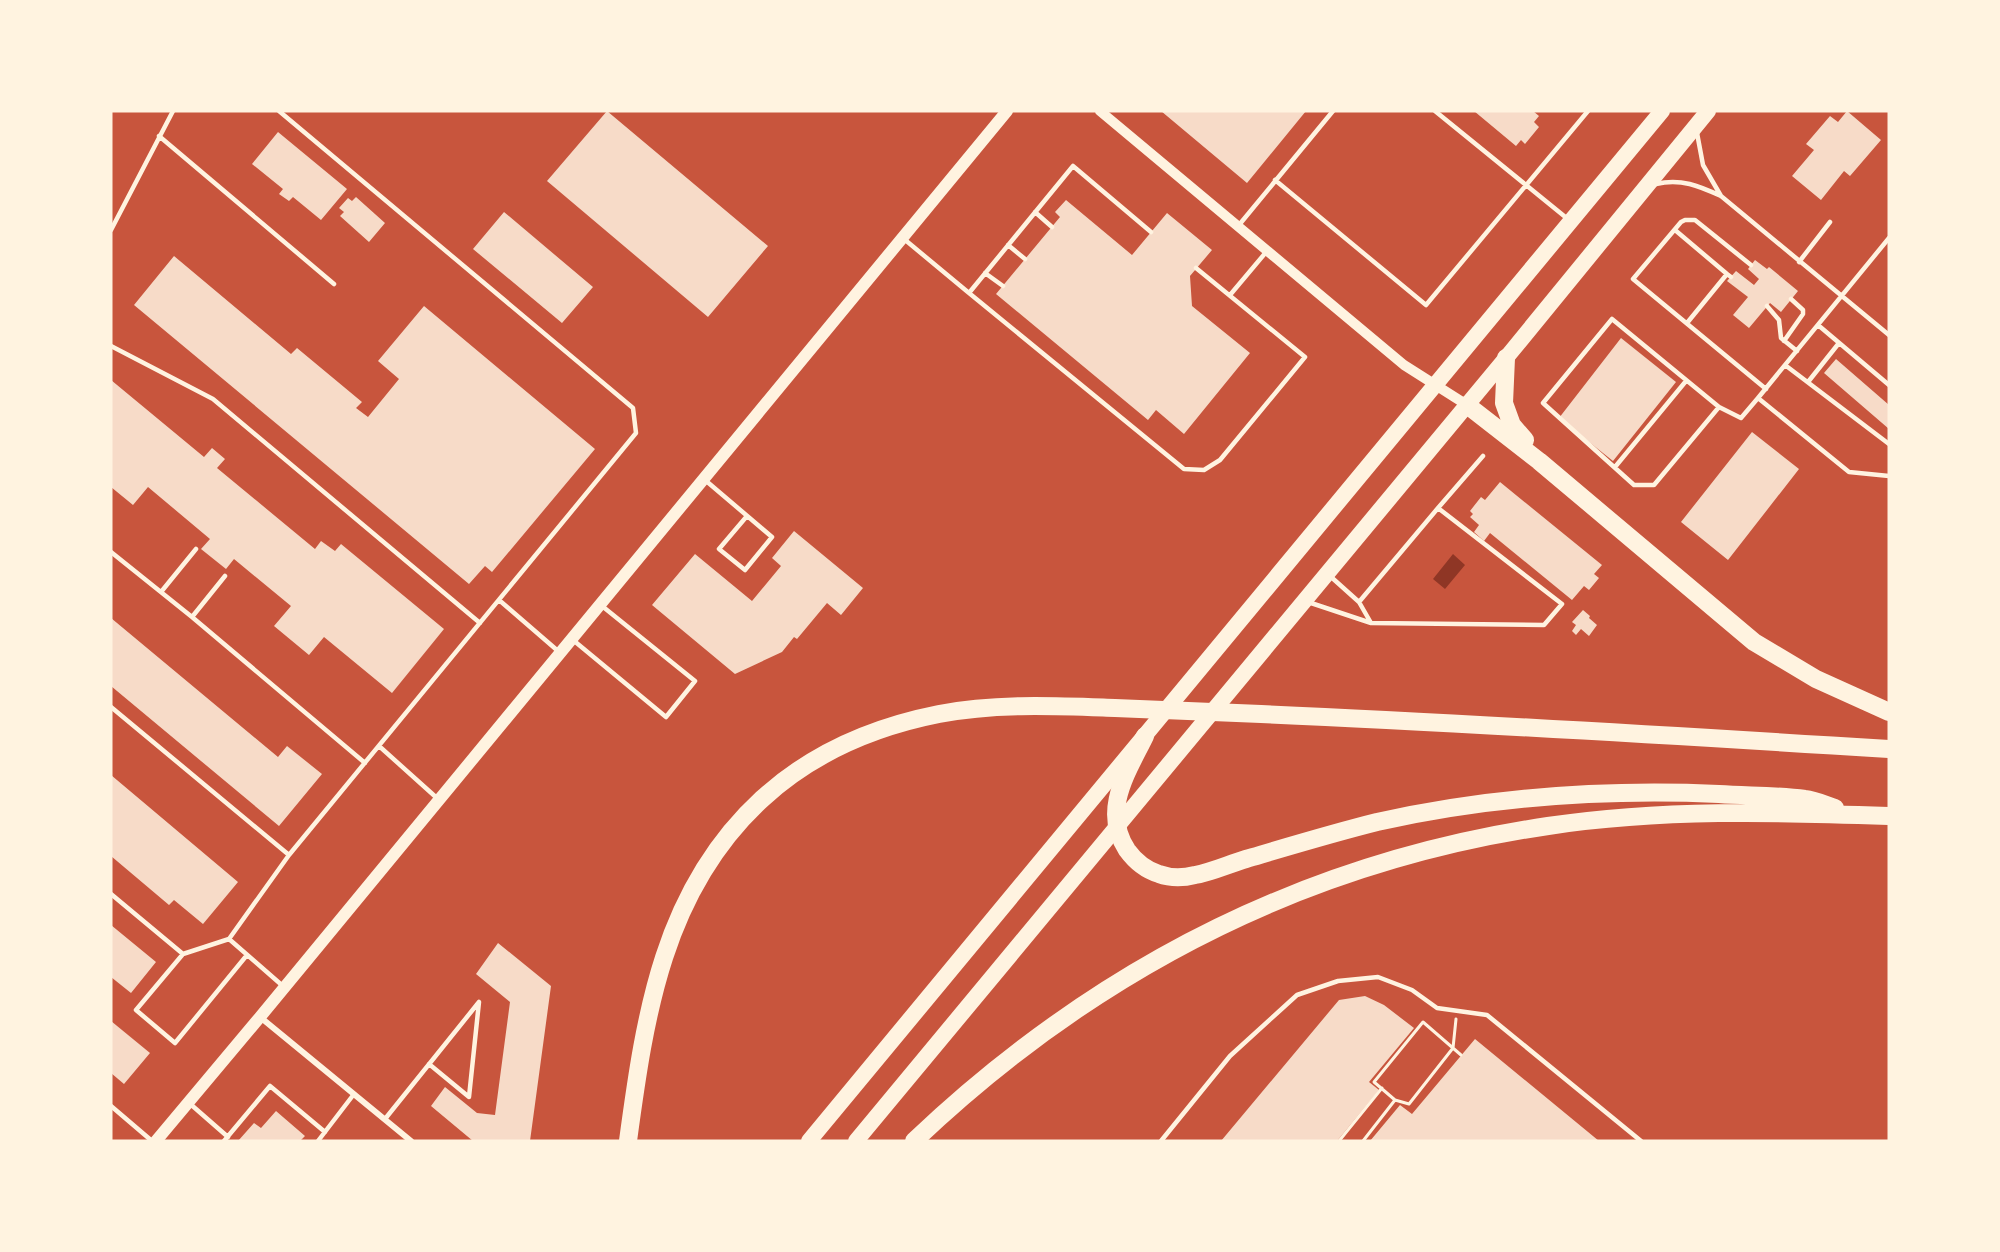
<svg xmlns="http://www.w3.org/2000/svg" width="2000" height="1252" font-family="Rubik,sans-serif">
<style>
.water{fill:#8f3625}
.building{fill:#f7dbc8}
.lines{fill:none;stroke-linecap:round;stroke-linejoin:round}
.path{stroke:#fff3e0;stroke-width:3}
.service{stroke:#fff3e0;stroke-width:4.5}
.minor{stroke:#fff3e0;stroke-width:6}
.tertiary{stroke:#fff3e0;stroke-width:10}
.secondary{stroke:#fff3e0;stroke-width:12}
.trunk{stroke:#fff3e0;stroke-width:16}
.motorway{stroke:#fff3e0;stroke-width:18}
</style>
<rect width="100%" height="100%" fill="#c8553d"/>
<path class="water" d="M1453,554l12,11 -20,24 -12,-10z"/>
<path class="building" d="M607,111l161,135 -60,71 -161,-136z
M1161,111h145l-59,72z
M1474,111h59l6,5 -5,6 5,5 -14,17 -4,-4 -5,6z
M1847,111l34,29 -31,36 -6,-5 -23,29 -29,-24 22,-26 -8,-6 24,-28 8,6z
M278,132l69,57 -26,31 -28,-23 -4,4 -10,-7 4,-5 -31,-25z
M356,197l29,26 -16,19 -29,-26 4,-4 -5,-4 9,-10 4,3z
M1066,200l66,55 35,-42 45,37 -22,26 2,30 58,47 -66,81 -28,-24 -8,10 -152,-126 64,-77 -5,-5z
M504,212l89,75 -31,36 -89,-74z
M174,256l117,98 6,-6 65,54 -6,6 12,9 31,-38 -21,-18 46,-55 171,143 -103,123 -7,-6 -16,18 -335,-279z
M1755,260l12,9 2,-2 29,24 -17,21 -11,-9 -21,25 -16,-13 15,-18 -21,-16 9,-10 18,14 5,-6 -11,-10z
M1621,338l55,44 -63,79 -54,-43z
M1836,359l53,46v24l-65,-56z
M111,380l93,77 8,-9 13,11 -8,9 98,81 6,-8 14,10 6,-7 103,85 -52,64 -68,-56 -15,18 -35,-29 17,-20 -57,-47 -8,10 -25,-20 9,-10 -62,-52 -15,18 -22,-18z
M1752,432l47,37 -71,91 -47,-38z
M1500,482l102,83 -8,9 5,4 -10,12 -5,-4 -12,14 -82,-67 -6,8 -10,-9 5,-7 -9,-8 3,-3 -3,-3 11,-14 4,3z
M794,531l69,57 -22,27 -14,-12 -30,36 -3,-2 -12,15 -47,22 -83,-69 43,-51 57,47 29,-35 -9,-8z
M1583,610l7,6 -1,2 8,7 -8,11 -8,-7 -5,6 -4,-4 4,-6 -4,-3z
M111,618l167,139 9,-11 35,28 -43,52 -168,-140z
M111,775l127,107 -35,42 -29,-24 -5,5 -58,-49z
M111,925l45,37 -25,31 -20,-16z
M498,943l53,43 -21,155h-57l-42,-35 14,-19 32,26 18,2 15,-113 -34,-28z
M1365,996l19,9 30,23 -45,54 10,8 -42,51h-116l118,-141z
M111,1021l39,32 -26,31 -13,-11z
M1475,1039l124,102h-229l30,-36 12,9z
M276,1111l29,25 -5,5h-62l16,-18 7,5z"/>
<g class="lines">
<path class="path" d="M1395,1100l-21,-18 49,-60 38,33
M1339,1141l43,-53
M1363,1141l32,-41 14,4 44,-56 3,-29"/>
<path class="service" d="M1435,111l134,109
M1697,133l6,32 18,31
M159,136l175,148
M1275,180l151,125 162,-194
M1656,184c25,-6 43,2 65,12l168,139
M1035,212l17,15
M1239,225l94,-114
M111,230l62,-119
M1675,230l52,44
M1151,232l-78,-66 -104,127 215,176 20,1 16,-10 85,-103 -109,-89
M1889,238l-131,160 91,74 40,4
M904,239l65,54
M1008,245l17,14
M1799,262l31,-40
M1751,265l-56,-45h-10l-4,2 -48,57 133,110
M985,273l18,13
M1230,295l37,-44
M1767,306l12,14 2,18 16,13
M1687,323l40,-49 4,3
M1818,325l71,60
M1784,341l19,-27v-4l-12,-11
M111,346l102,53 267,224
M1785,365l104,79
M1808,382l31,-39
M1719,407l-65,78h-20l-91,-82 69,-84 107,88 22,11 17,-20
M1615,467l71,-86
M705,480l67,57 -27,33 -26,-21 28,-33
M1438,508l45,-52
M111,552l81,65 173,146
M1330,576l29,26 12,21
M161,592l35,-43
M499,600l59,51
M1308,602l63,21 173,2 18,-21 -124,-96 -79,94
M192,617l33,-41
M573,640l93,77 29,-36 -93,-75
M111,707l178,148
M379,746l59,53
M111,894l72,60 46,-15 55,48
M229,939l60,-84 347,-422 -3,-25 -354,-297
M183,954l-47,56 39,33 72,-88
M188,1102l40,35
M111,1106l41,35
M385,1119l94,-117 -10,95 -40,-33
M224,1141l46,-55 55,46
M318,1141l36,-47
M1161,1141l69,-85 67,-61 41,-14 40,-4 34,13 25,18 50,7 154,126"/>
<path class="minor" d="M260,1017l151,124"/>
<path class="tertiary" d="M1100,111l304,254 63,40"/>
<path class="secondary" d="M156,1141l104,-124 747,-906"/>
<path class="trunk" d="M809,1141l853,-1030
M856,1141l650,-783 202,-247"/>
<path class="motorway" d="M1506,358l-2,45 8,22 13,15
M1467,405l72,56 215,181 62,37 73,33
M1145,736c-18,37 -44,74 -18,114 8,11 19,20 32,24 11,4 24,4 36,1 17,-3 34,-11 51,-16 44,-13 87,-26 131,-37 112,-25 227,-33 342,-28 28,2 58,1 86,5 10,1 21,6 30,9
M628,1141c17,-126 35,-251 134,-342 50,-46 111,-72 177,-85 58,-11 117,-8 176,-6 49,2 97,4 146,6 209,9 419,22 628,35
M914,1141c179,-170 389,-279 634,-315 113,-17 228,-14 341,-10"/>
</g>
<rect width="2000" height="1252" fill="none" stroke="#fff3e0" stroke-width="225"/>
</svg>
